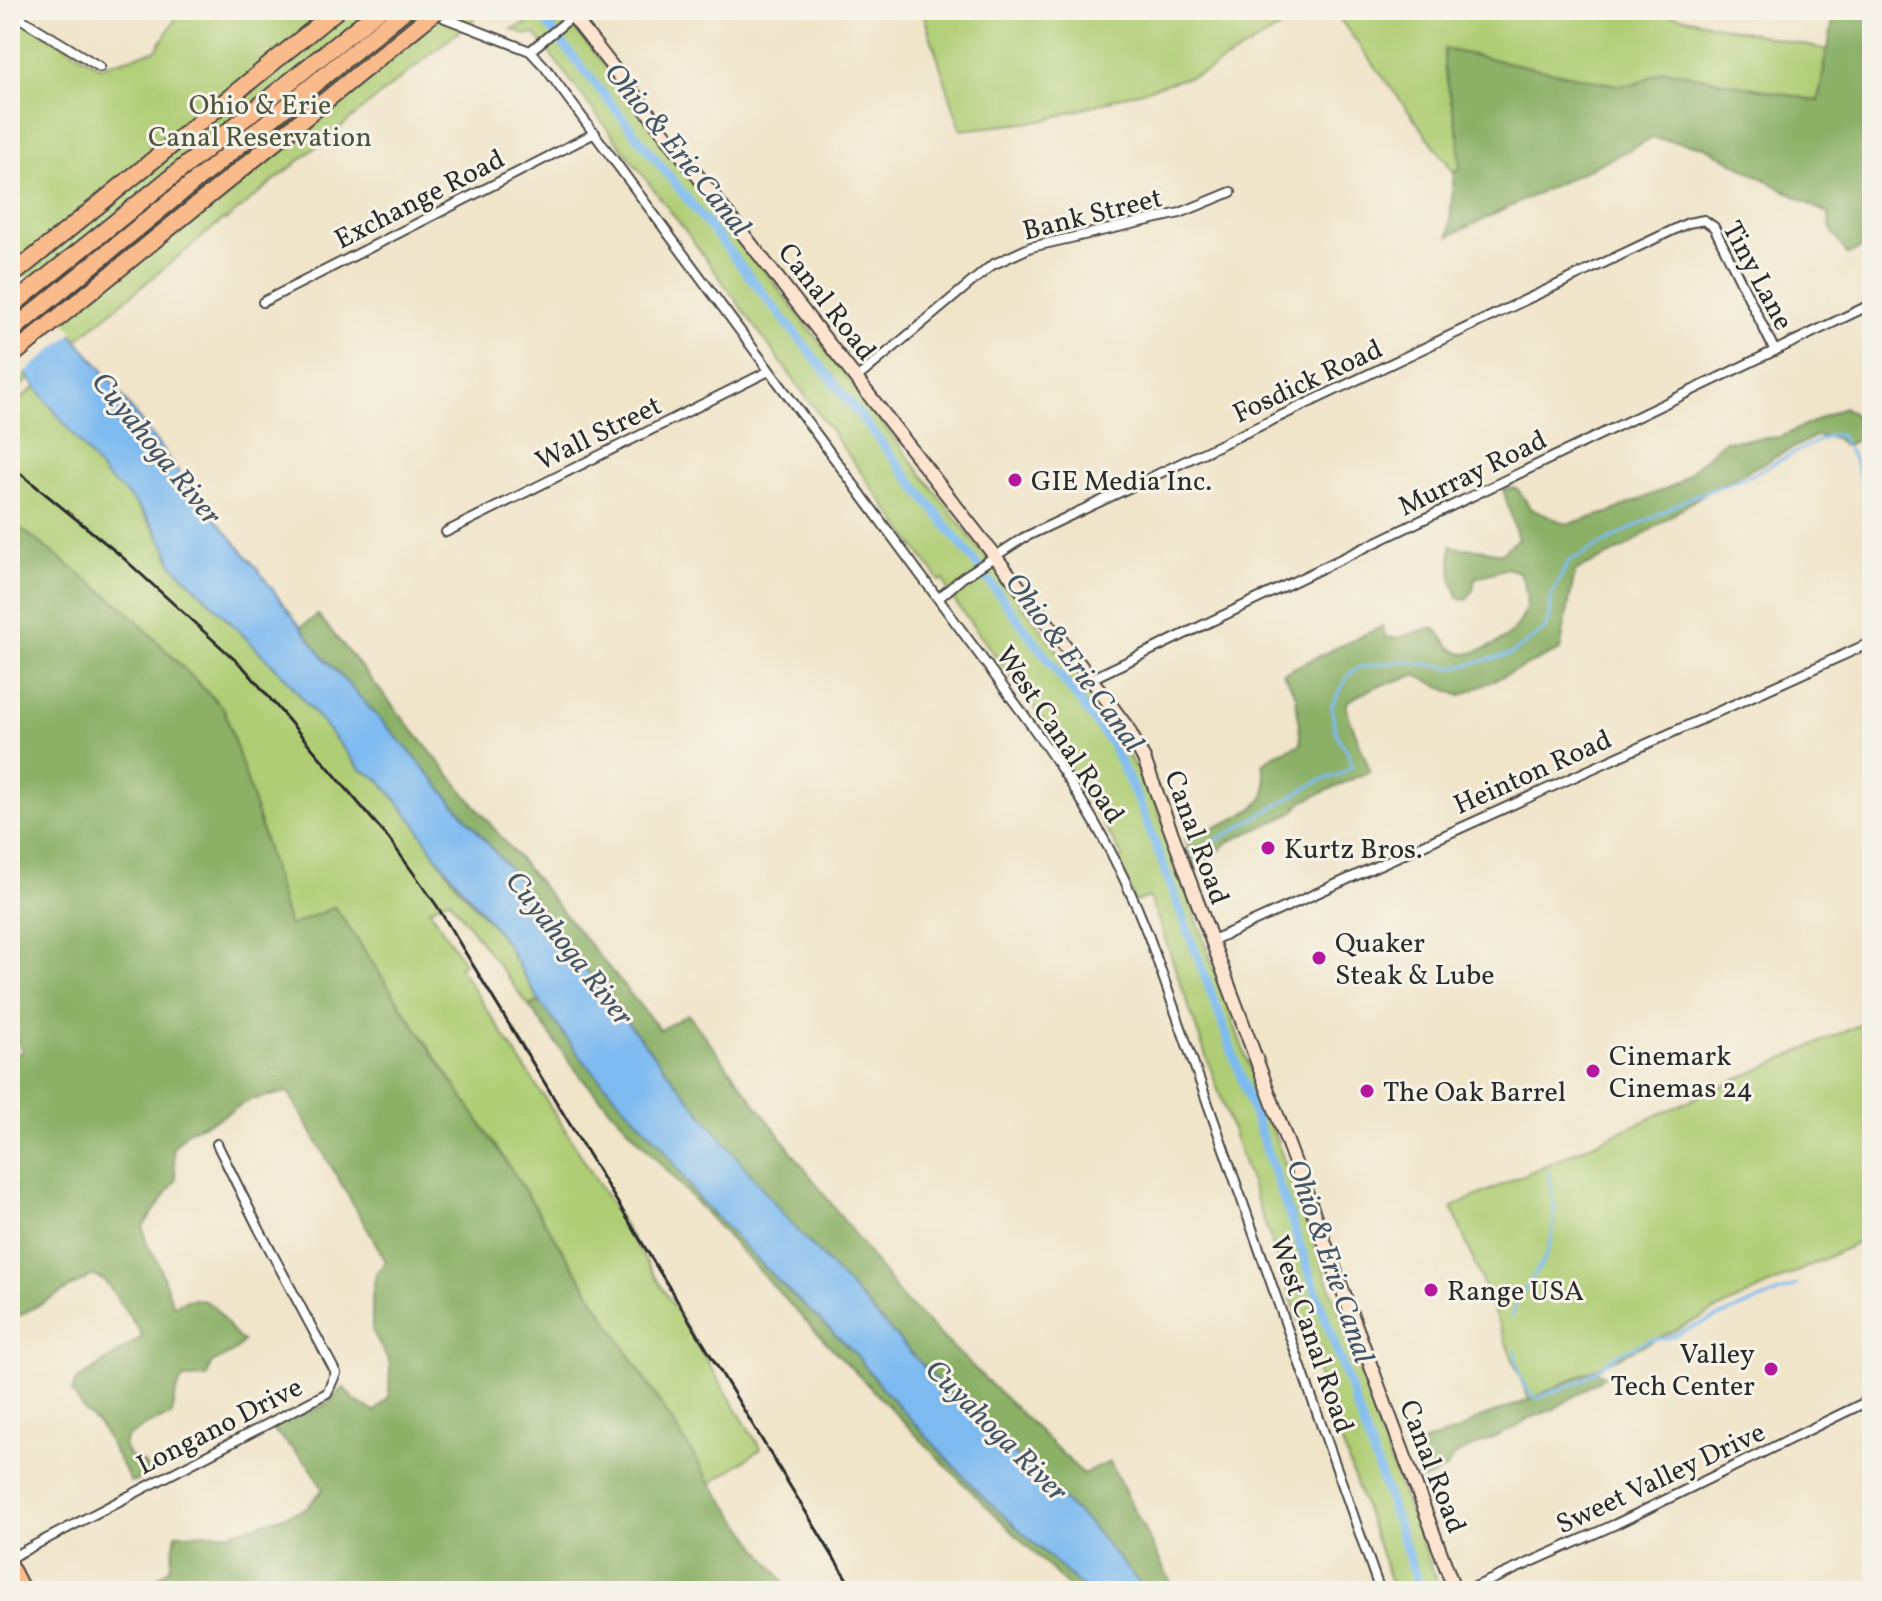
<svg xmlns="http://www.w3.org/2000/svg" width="1882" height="1601" font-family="Vollkorn,serif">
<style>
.green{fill:#afcd74;stroke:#6d7c50;stroke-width:2}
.forest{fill:#8bb066;stroke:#5b6e48;stroke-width:2}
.water{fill:#7dbaf0;stroke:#54728e;stroke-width:2}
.pier{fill:#f0e4c9}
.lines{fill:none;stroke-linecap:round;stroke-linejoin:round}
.stream{stroke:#7dbaf0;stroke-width:3}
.canal{stroke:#7dbaf0;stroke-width:9}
.street-casing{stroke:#494743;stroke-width:12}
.secondary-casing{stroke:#494743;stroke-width:16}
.primary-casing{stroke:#494743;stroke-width:18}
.highway-casing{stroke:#494743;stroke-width:20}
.street{stroke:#fff;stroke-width:8}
.secondary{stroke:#fde4d1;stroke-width:12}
.primary{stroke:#fabb8c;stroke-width:14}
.highway{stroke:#fabb8c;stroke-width:16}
.rail{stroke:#2b2b2b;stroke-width:3}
.highway-bridge-casing{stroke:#494743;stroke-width:20;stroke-linecap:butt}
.highway-bridge{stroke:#fabb8c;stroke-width:16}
.poi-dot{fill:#b5179e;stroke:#f7f3e8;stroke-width:3}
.labels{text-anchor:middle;stroke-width:6;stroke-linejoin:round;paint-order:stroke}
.park-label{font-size:28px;fill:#4c543d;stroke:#f7f3e8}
.street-label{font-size:28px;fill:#2b2b2b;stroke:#f7f3e8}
.poi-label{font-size:28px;fill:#2b2b2b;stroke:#f7f3e8;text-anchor:start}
.water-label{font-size:30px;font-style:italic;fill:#445666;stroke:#f7f3e8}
</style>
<rect width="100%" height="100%" fill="#f7f3e8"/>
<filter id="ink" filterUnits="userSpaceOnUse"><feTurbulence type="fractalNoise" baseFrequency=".0125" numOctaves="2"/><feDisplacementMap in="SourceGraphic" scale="16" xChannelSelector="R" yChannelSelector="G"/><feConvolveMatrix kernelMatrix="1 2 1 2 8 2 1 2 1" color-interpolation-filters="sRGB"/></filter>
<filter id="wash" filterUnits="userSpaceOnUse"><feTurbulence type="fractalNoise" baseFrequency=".006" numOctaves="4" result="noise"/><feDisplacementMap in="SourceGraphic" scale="32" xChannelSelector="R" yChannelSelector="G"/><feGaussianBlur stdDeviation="1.8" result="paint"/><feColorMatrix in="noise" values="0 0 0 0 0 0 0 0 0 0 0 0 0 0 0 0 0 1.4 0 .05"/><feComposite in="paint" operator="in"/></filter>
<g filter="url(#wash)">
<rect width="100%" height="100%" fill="#f0e4c9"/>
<path class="green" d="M181,10h304l-259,210 -2,-1 -214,176v-383l90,55 56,-17z
M516,10h44l84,104 445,577 66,109 68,194 125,342 38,115 55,140h-47l-236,-672 -9,-22 -14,5 -16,-42 4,-3 -56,-93 6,-5 -124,-165 -5,-15 -4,2 -250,-344 -155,-203 -8,1 -15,-6 15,-5z
M922,10h388l-105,62 -163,49 -81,9z
M1333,10h316l178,40 -8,51 -154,-31 -211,102z
M36,387l71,91 21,15 39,55 5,16 113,113 75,92 19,10 36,44 20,32 25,34 40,45 40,68 -11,4 -80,-107 -20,10 35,54 -5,4 104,159 198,323 -50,34 -200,-314 -176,-261 -46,19 -36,-127 -29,-91 -100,-101 -114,-88v-113z
M1872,1019v217l-343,164 -77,-193z"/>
<path class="forest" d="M1835,10h37v233l-25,12 -16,-26 -3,-15 -123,-67 -52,-9 -204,98 5,-64 6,-4 -1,-30 -15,-71v-18l173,36 18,-1 30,-14 153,31z
M1844,407l28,22v4l-28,13 -8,-8 -20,-2 -113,58 -80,55 -48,22 -15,79 -100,46 -44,-21 -41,12 -27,14 -2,7 24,63 -68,31 -11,12 -61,27 -22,19 -14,5 -9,-26c19,-9 70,-23 79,-43 4,-9 0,-22 -1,-32l11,-9 27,-11 -5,-49 -13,-22 100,-47 2,11 11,1 38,-11c10,10 16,26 32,27 5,0 13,-4 18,-5 35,-13 54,-42 35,-77l-12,-4 -32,10 -2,12 -6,10 -8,-1 -7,-18 -1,-35c17,5 32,0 49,8l18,-15 -15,-50 14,-1 14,21 36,15 41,-11 69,-29 47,-43 57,-4z
M10,520l114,88 100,101 29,91 36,126 46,-19 176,262 200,314 79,108h-639l3,-10 16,-13 6,-34 54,-1 76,-24 17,-20 -14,-24 -37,-36 11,-8 40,-15 21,-18 10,12 21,12 14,-15 1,-33 -18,-34v-34l4,-22 10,-13 -98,-169 -38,8 -33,19 -29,12 -15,17 3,32 -33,47 4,17 10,16 16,45c6,-1 14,-6 20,-6 29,0 30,31 50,42l-7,9 -25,14 -4,13 -23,1c-12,14 -7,22 -13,38l-23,8 -22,14 -2,10 8,10 12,5 6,12 -19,7 -31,-56 -14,-13 -14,-21 3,-10 68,-46 -38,-55 -12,-6 -78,43 -5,-4v-256l12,-7 -12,-26z
M318,615l342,415 28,-16 215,285 180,175 27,-12 65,129h-29l-58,-68 -140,-130 -161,-174 -187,-230 -82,-110 -106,-125 -88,-96 -23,-31z
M540,1002l47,63 75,81 36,52 81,84 75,70 28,36 96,104 109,99h-14l-109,-107 -168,-173 -215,-234 -52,-71z
M1595,1369l10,7 -51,33 -26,10 -13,9 -62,28 -6,12 -24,12 -11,-34 44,-14 24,-14 49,-18z"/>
<path class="water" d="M10,264l90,103 98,131 58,69 68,91 88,96 106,125 82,110 187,230 161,174 140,130 58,68h-59l-109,-99 -96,-104 -28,-36 -75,-70 -81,-84 -36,-52 -75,-81 -47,-63 -40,-68 -65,-79 -20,-32 -36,-44 -19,-10 -75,-92 -113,-113c-11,-34 -36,-65 -65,-86l-97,-124z"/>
<path class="pier" d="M10,260l64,72 -52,43 -12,-15z"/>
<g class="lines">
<path class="stream" d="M1191,855l128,-74 21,-7 12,-7 -4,-15 -9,-12 -5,-14 -2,-21 17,-31 11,-7 43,-6 52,7 56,-14 33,-24 6,-11 1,-22 17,-35 123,-65 60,-22 79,-40h10l16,28 6,22 10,9
M1511,1317c5,-18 14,-29 25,-44 22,-31 21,-65 12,-101
M1515,1350c3,18 5,39 22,48l44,-17 37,-27 31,-14 17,-2 131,-53"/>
<path class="canal" d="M536,10l270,337 165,210 140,186 29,61 79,210 202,577"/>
</g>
</g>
<g filter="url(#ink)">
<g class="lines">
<g class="street-casing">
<path id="street" d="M433,11l12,7 85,33 15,16 479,648c52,72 93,138 125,222l231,654
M10,12l90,55
M530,51l43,-35
M263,302l332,-169
M858,377l134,-112 39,-18 149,-34 51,-21
M446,532l323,-161
M939,598l23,-20 61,-40 665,-315 16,-3 10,7 61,124
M1091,679l781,-375
M1211,941l661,-299
M10,1558l317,-165 9,-20 -77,-144 -42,-85
M1466,1591l150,-67 256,-125"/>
</g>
<g class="secondary-casing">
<path id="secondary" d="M568,10l523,669 36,48 17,32 311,832"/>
</g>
<g class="primary-casing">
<path id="primary" d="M10,1566l13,25"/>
</g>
<g class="highway-casing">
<path id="highway" d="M10,277l327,-267
M10,307l369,-297
M10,332l395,-322"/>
</g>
<use href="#street" class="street"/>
<use href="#secondary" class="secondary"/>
<use href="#primary" class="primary"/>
<use href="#highway" class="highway"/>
<path class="rail" d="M10,465l110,90 125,114 144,170 48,67 417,685"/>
<g class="highway-bridge-casing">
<path id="highway-bridge" d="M10,357l427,-347"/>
</g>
<use href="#highway-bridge" class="highway-bridge"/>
</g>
</g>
<g class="poi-dot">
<circle cx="1015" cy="480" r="8"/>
<circle cx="1268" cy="848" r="8"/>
<circle cx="1319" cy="958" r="8"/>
<circle cx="1593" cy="1071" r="8"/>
<circle cx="1367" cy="1091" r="8"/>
<circle cx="1431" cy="1290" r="8"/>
<circle cx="1771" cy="1369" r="8"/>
</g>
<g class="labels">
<g class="park-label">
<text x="260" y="114">Ohio &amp; Erie<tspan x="260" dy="32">Canal Reservation</tspan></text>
</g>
<g class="street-label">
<text transform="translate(419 198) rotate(-27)" y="10">Exchange Road</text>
<text transform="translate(1092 213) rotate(-14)" y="10">Bank Street</text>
<text transform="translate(1759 275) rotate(62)" y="10">Tiny Lane</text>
<text transform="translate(828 301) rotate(52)" y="10">Canal Road</text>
<text transform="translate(1307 380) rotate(-25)" y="10">Fosdick Road</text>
<text transform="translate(598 432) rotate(-26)" y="10">Wall Street</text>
<text transform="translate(1472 472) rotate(-26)" y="10">Murray Road</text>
<text transform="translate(1061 734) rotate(56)" y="10">West Canal Road</text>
<text transform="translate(1532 771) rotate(-24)" y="10">Heinton Road</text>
<text transform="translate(1198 837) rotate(70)" y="10">Canal Road</text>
<text transform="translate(1313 1334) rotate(71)" y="10">West Canal Road</text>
<text transform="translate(219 1425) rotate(-27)" y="10">Longano Drive</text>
<text transform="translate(1434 1466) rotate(69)" y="10">Canal Road</text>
<text transform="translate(1660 1477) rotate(-25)" y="10">Sweet Valley Drive</text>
</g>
<g class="poi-label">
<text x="1031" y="490">GIE Media Inc.</text>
<text x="1284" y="858">Kurtz Bros.</text>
<text x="1335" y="952">Quaker<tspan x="1335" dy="32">Steak &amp; Lube</tspan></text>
<text x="1609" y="1065">Cinemark<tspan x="1609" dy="32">Cinemas 24</tspan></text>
<text x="1383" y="1101">The Oak Barrel</text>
<text x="1447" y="1300">Range USA</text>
<text x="1755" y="1363" text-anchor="end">Valley<tspan x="1755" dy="32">Tech Center</tspan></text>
</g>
<g class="water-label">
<text transform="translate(678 149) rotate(51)" y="10">Ohio &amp; Erie Canal</text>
<text transform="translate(157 448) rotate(51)" y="10">Cuyahoga River</text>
<text transform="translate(1075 662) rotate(54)" y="10">Ohio &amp; Erie Canal</text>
<text transform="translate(570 948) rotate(52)" y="10">Cuyahoga River</text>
<text transform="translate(1331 1261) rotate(71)" y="10">Ohio &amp; Erie Canal</text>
<text transform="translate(997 1430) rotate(45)" y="10">Cuyahoga River</text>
</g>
</g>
<rect width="1882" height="1601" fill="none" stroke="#f7f3e8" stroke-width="40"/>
</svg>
